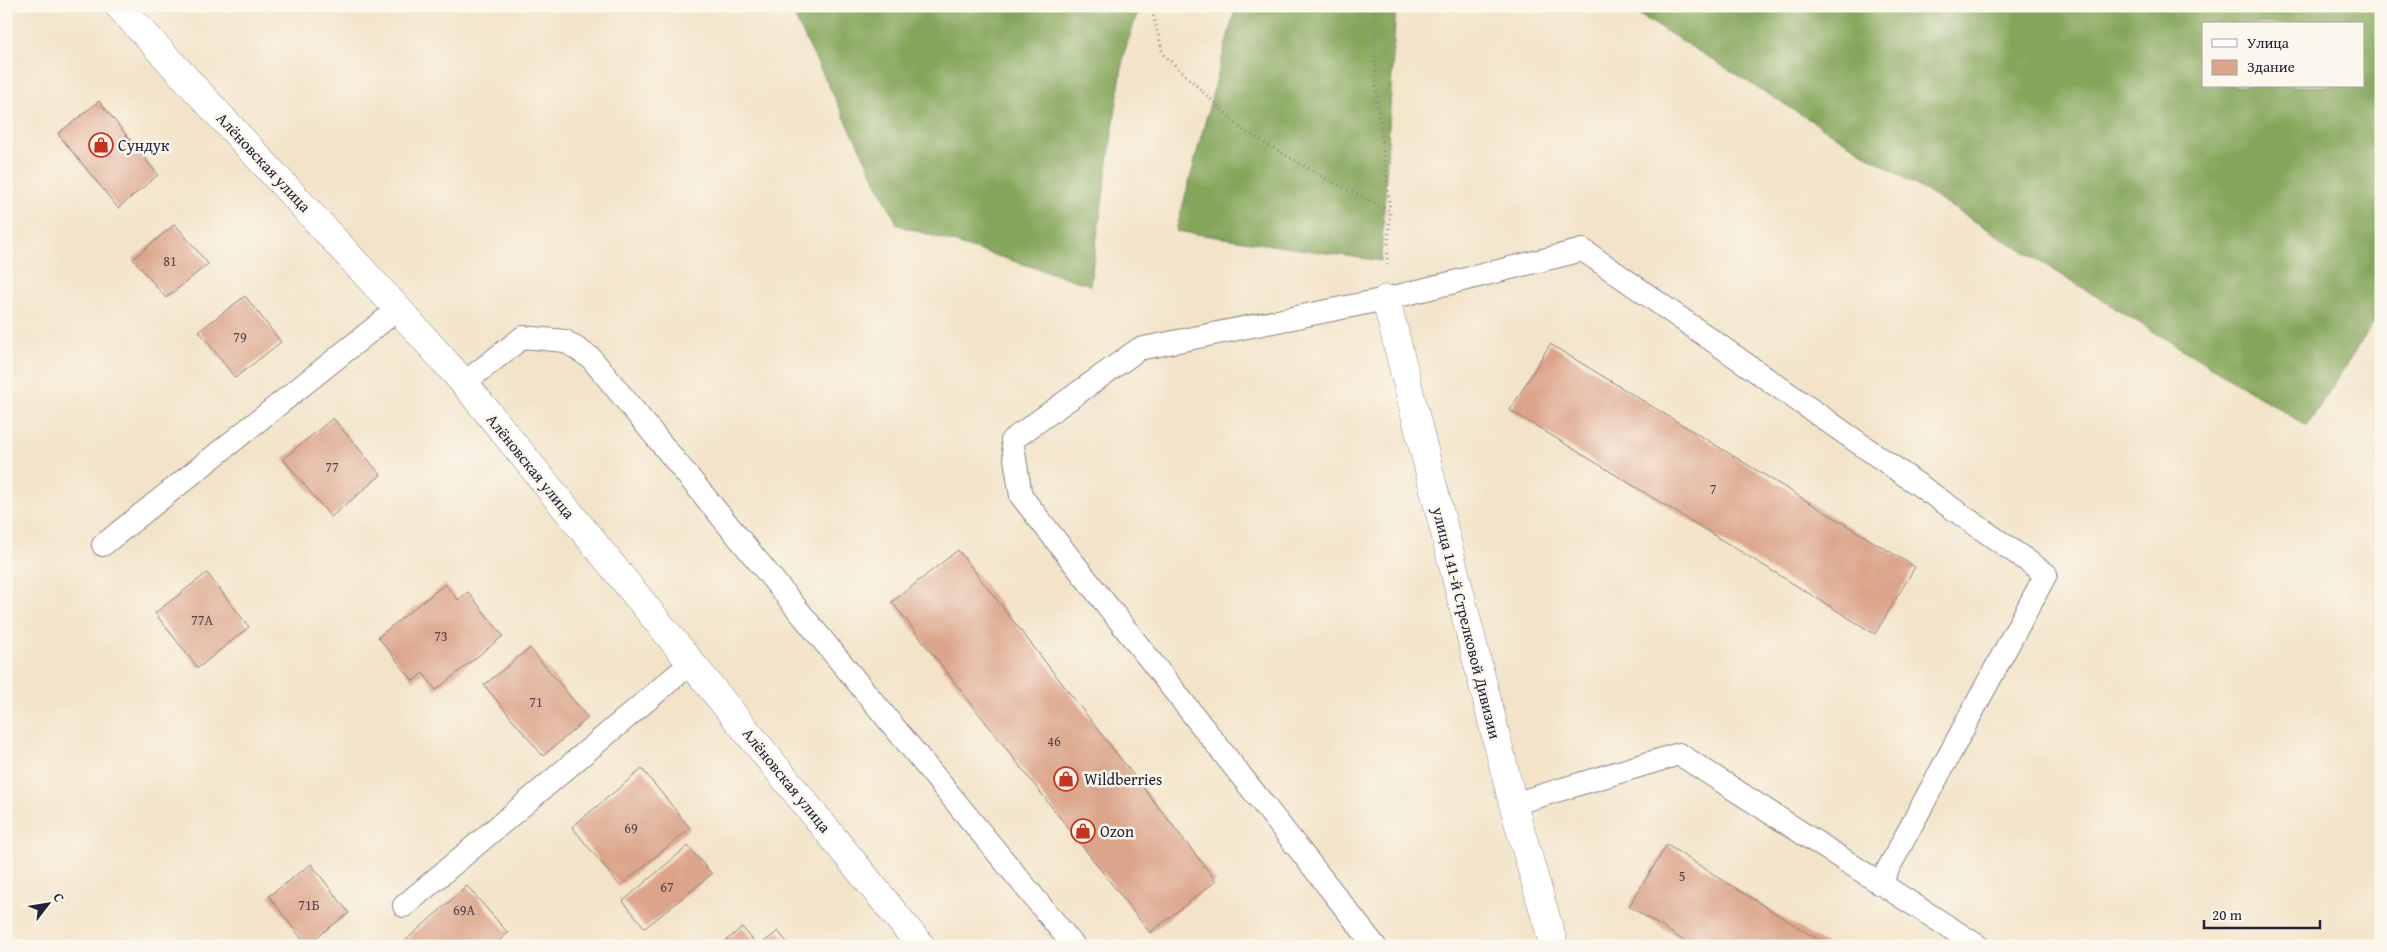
<svg xmlns="http://www.w3.org/2000/svg" width="2387" height="952" font-family="'Gentium Book Plus',serif">
<style>
.forest{fill:#84a65a;stroke:#53644a;fill-rule:evenodd}
.building{fill:#dca48a}
.lines{fill:none;stroke-linecap:round;stroke-linejoin:round}
.service-casing{stroke:#8a8382;stroke-width:24}
.minor-casing{stroke:#8a8382;stroke-width:29}
.tertiary-casing{stroke:#8a8382;stroke-width:29}
.path{stroke:#8a8382;stroke-width:3;stroke-dasharray:1 4;stroke-linecap:butt}
.service{stroke:#fff;stroke-width:22}
.minor{stroke:#fff;stroke-width:28}
.tertiary{stroke:#fff;stroke-width:28}
.labels{text-anchor:middle;stroke-width:5;stroke-linejoin:round;paint-order:stroke}
.number-label{font-size:14px;fill:#50424f}
.poi-label{font-size:16px;fill:#22223b;stroke:#fbf7ec;text-anchor:start}
.street-label{font-size:16px;fill:#22223b;stroke:#fbf7ec}
</style>
<rect width="100%" height="100%" fill="#fbf7ec"/>
<filter id="ink" filterUnits="userSpaceOnUse"><feTurbulence type="fractalNoise" baseFrequency=".02" numOctaves="2"/><feDisplacementMap in="SourceGraphic" scale="10" xChannelSelector="R" yChannelSelector="G"/><feConvolveMatrix kernelMatrix="1 2 1 2 8 2 1 2 1" color-interpolation-filters="sRGB"/></filter>
<filter id="wash" filterUnits="userSpaceOnUse"><feTurbulence type="fractalNoise" baseFrequency=".0096" numOctaves="4" result="noise"/><feDisplacementMap in="SourceGraphic" scale="20" xChannelSelector="R" yChannelSelector="G"/><feGaussianBlur stdDeviation="1.12" result="paint"/><feColorMatrix in="noise" values="0 0 0 0 0 0 0 0 0 0 0 0 0 0 0 0 0 1.4 0 .05"/><feComposite in="paint" operator="in"/></filter>
<g filter="url(#wash)">
<rect width="100%" height="100%" fill="#f3e4c9"/>
<path class="forest" d="M789,6h351l-16,47 -34,232 -192,-60z
M1236,6h160l-15,255 -205,-30z
M1625,6h756v305l-74,115zM2203,24h160v62h-160z"/>
<g id="blocks">
<path class="building" d="M99,101l59,74 -40,33 -60,-74z
M175,224l33,40 -42,34 -33,-39z
M245,296l36,46 -46,36 -36,-47z
M1550,344l365,223 -40,67 -365,-224z
M333,418l48,57 -50,42 -48,-58z
M958,550l258,331 -66,52 -258,-331z
M207,573l42,54 -51,41 -43,-55z
M445,584l13,16 10,-8 35,44 -67,54 -13,-17 -10,8 -35,-44z
M530,648l58,70 -45,38 -59,-71z
M642,769l48,59 -70,58 -48,-59z
M1667,845l161,101h-136l-63,-40z
M688,846l24,28 -67,54 -22,-27z
M311,864l38,49 -43,32 -37,-49z
M467,886l41,47 -15,13h-84l-4,-5z
M742,927l16,19h-38z
M778,931l12,15h-31z"/>
</g>
</g>
<g filter="url(#ink)">
<use href="#blocks" fill-opacity="0" stroke="#8a8382" stroke-width="1"/>
<g class="lines">
<g class="service-casing">
<path id="service" d="M464,383l59,-46 42,4 26,17 483,588
M103,545l295,-236
M1513,804l166,-50 299,192
M404,906l288,-244
M1375,946l-354,-450 -9,-56 127,-91 247,-50 197,-49 463,324 -166,310"/>
</g>
<g class="minor-casing">
<path id="minor" d="M1386,299l127,505 41,142"/>
</g>
<g class="tertiary-casing">
<path id="tertiary" d="M119,6l279,303 66,74 457,563"/>
</g>
<path class="path" d="M1151,6l12,48 81,77 81,47 65,33 -3,55
M1374,6l2,84 14,120"/>
<use href="#service" class="service"/>
<use href="#minor" class="minor"/>
<use href="#tertiary" class="tertiary"/>
</g>
</g>
<defs>
<g id="shop-ring" transform="scale(1.25)"><circle r="9.5" fill="#fbf7ec" stroke="#c8321e" stroke-width="1.5"/><path d="M-5-2.5h2.3a2.7 3.5 0 0 1 5.4 0H5L5.5 6h-11ZM-1.5-2.5h3a1.5 2.3 0 0 0-3 0Z" fill="#c8321e"/></g>
</defs>
<g fill-rule="evenodd">
<use href="#shop-ring" x="101" y="145"/>
<use href="#shop-ring" x="1066" y="779"/>
<use href="#shop-ring" x="1083" y="831"/>
</g>
<g class="labels">
<g class="number-label">
<text x="170" y="266">81</text>
<text x="240" y="342">79</text>
<text x="332" y="472">77</text>
<text x="1713" y="494">7</text>
<text x="202" y="625">77А</text>
<text x="441" y="641">73</text>
<text x="536" y="707">71</text>
<text x="1054" y="746">46</text>
<text x="631" y="833">69</text>
<text x="1682" y="881">5</text>
<text x="667" y="892">67</text>
<text x="309" y="910">71Б</text>
<text x="464" y="915">69А</text>
</g>
<g class="poi-label">
<text x="118" y="151">Сундук</text>
<text x="1084" y="785">Wildberries</text>
<text x="1100" y="837">Ozon</text>
</g>
<g class="street-label">
<text transform="translate(264 162) rotate(47)" y="6">Алёновская улица</text>
<text transform="translate(531 466) rotate(51)" y="6">Алёновская улица</text>
<text transform="translate(1467 623) rotate(76)" y="6">улица 141-й Стрелковой Дивизии</text>
<text transform="translate(787 780) rotate(51)" y="6">Алёновская улица</text>
</g>
</g>
<rect width="2387" height="952" fill="none" stroke="#fbf7ec" stroke-width="25"/>
<rect x="2202" y="22" width="162" height="65" fill="#fbf7ec" stroke="#a4a2a5"/>
<rect x="2212" y="39" width="25" height="8" fill="#ffffff" stroke="#a4a2a5"/>
<text x="2247" y="48" font-size="15" fill="#22223b">Улица</text>
<rect x="2212" y="60" width="25" height="15" fill="#dca48a" stroke="#a4a2a5"/>
<text x="2247" y="72" font-size="15" fill="#22223b">Здание</text>
<g transform="translate(48 904) rotate(59)" stroke="#fbf7ec" stroke-width="4" paint-order="stroke">
<path d="M0-4L9 19L0 12L-9 19Z" fill="#22223b"/>
<text y="-8" font-size="14" font-weight="bold" text-anchor="middle" fill="#22223b">С</text>
</g>
<path d="M2204 920v8h116v-8" fill="none" stroke="#22223b" stroke-width="2.5"/>
<text x="2212" y="920" font-size="15" fill="#22223b" stroke="#fbf7ec" stroke-width="4" paint-order="stroke">20 m</text>
</svg>
